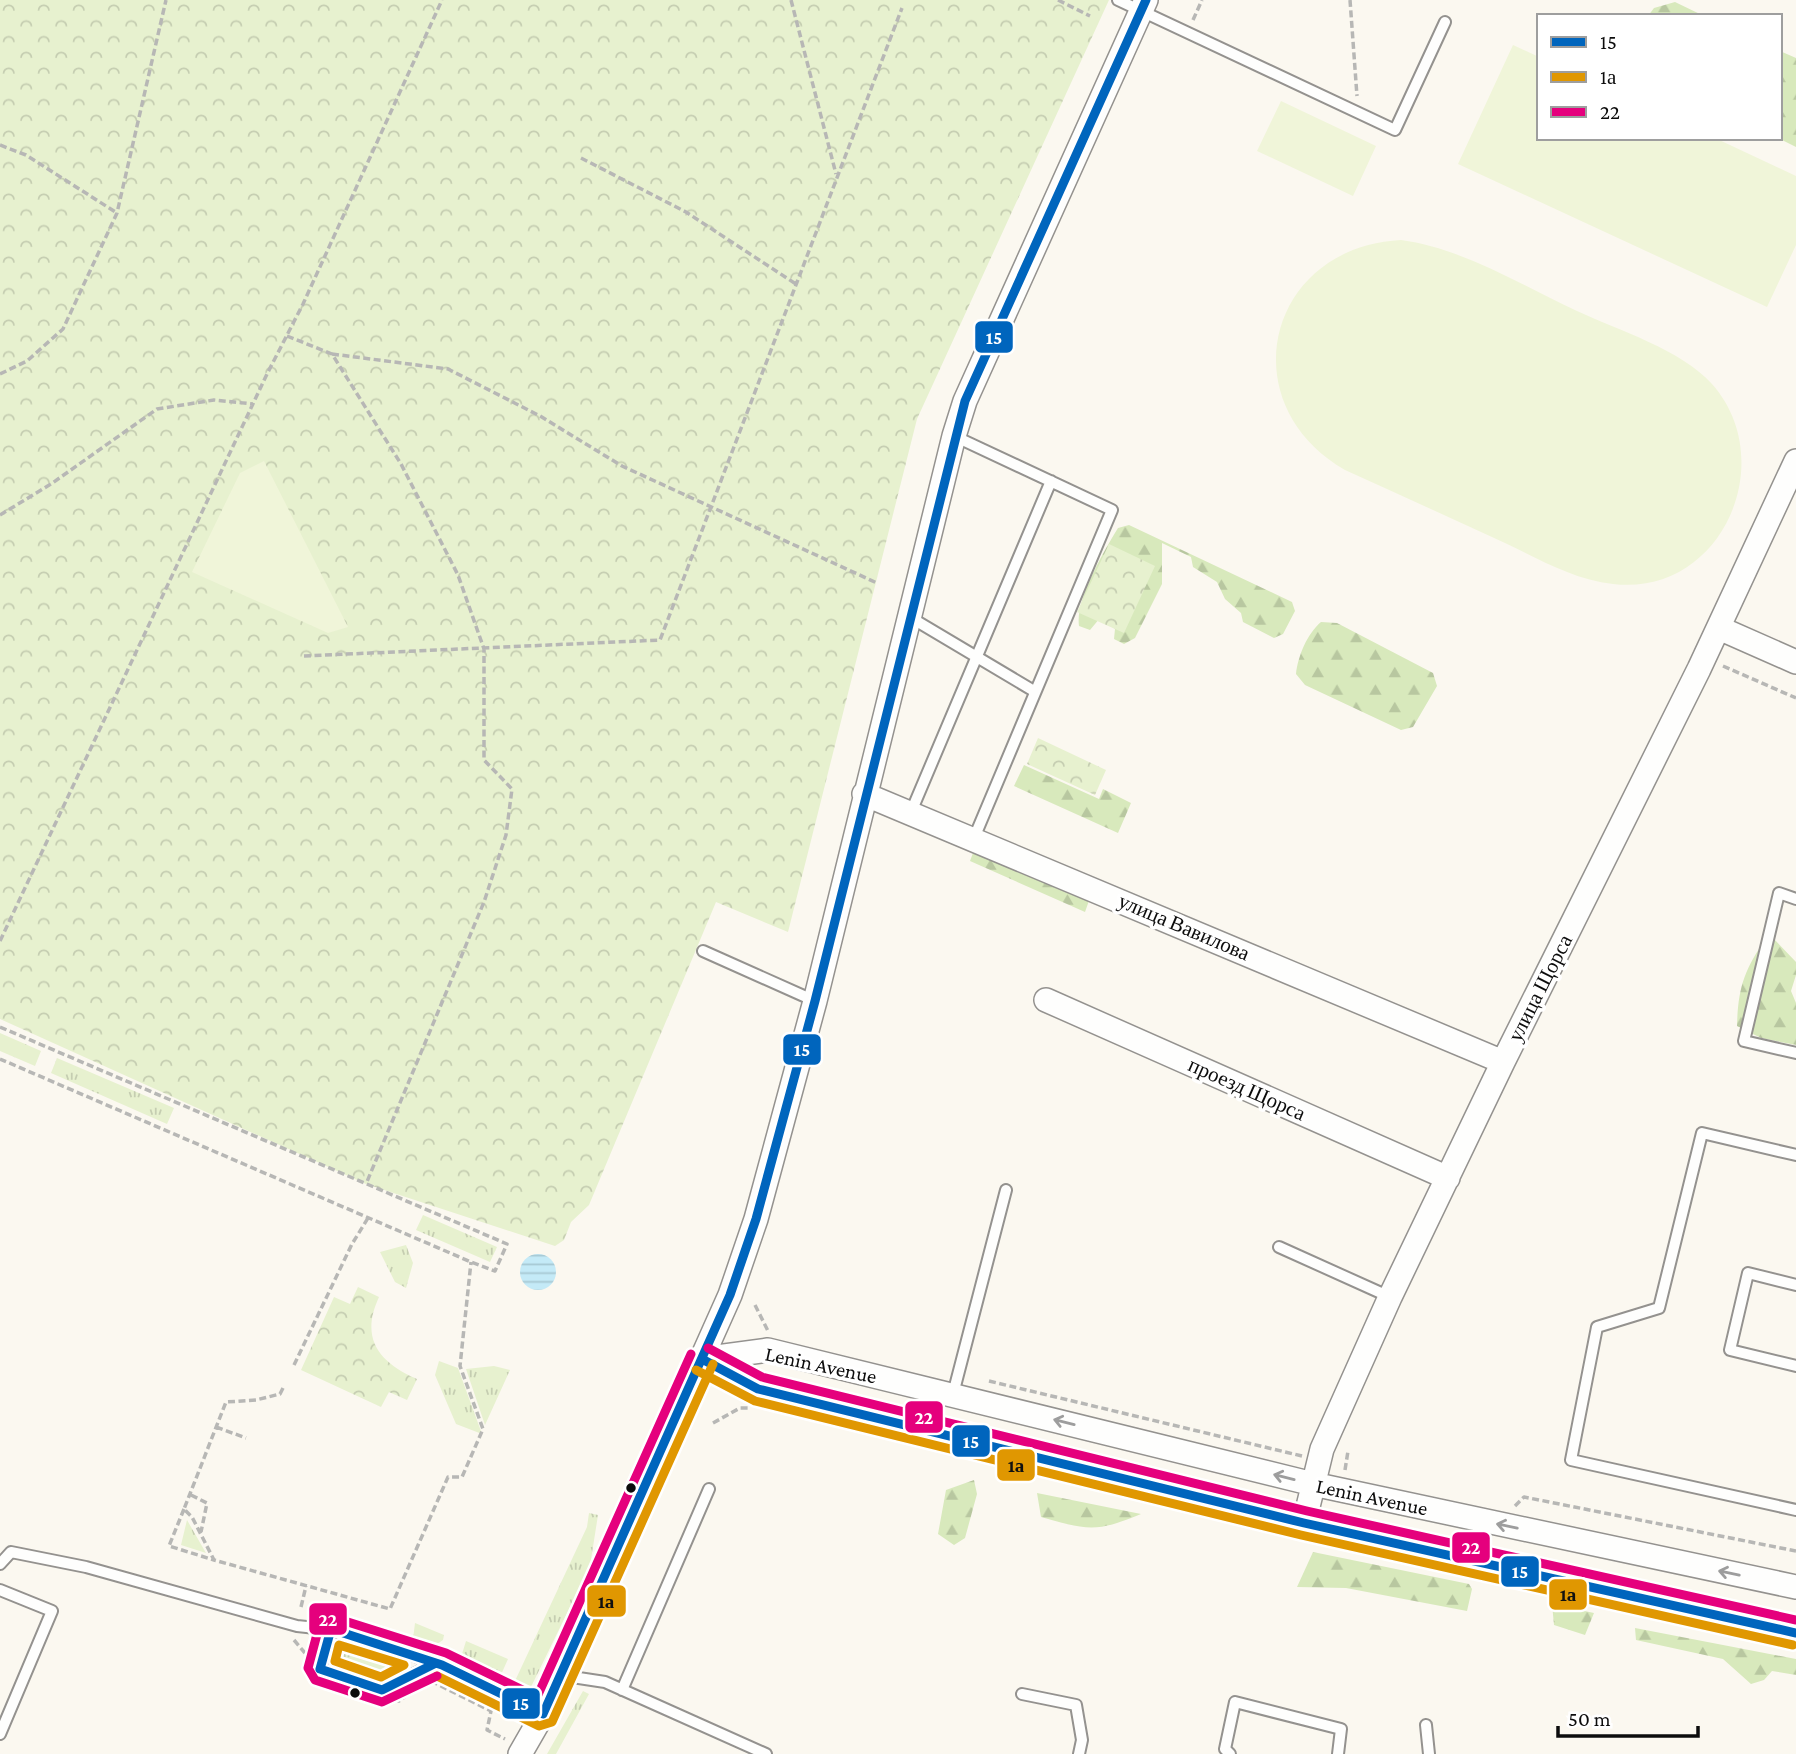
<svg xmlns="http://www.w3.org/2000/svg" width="1796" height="1754" font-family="'Crimson Pro',serif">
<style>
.grass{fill:url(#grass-tufts)}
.forest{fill:url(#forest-firs)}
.park{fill:url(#park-crowns)}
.pitch{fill:#f0f5d9}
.water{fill:url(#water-rules)}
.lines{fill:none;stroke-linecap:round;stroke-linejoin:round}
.lane-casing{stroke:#94928f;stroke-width:14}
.street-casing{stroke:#94928f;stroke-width:26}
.path{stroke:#b7b7b5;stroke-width:3.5;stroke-dasharray:7 3.5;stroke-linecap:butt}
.lane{stroke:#fefefd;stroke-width:10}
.street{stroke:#fefefd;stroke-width:23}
.bus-1-casing{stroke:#fff;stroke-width:14}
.bus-2-casing{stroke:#fff;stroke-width:14}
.bus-3-casing{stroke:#fff;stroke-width:14}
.bus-1{stroke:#0065bd;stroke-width:9}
.bus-2{stroke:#e09701;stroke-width:9}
.bus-3{stroke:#e5007d;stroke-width:9}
.oneway{stroke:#9d9d9d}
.bus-dot{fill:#0c0c0c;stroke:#fff;stroke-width:2.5}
.labels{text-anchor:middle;stroke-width:7;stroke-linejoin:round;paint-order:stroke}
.street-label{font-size:21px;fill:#0c0c0c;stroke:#fff}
.line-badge{stroke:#fff;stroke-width:2.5}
.badge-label{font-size:19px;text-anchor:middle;font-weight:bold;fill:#fff}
.pale-badge-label{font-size:19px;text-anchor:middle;font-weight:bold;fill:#111}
</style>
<defs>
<pattern id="grass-tufts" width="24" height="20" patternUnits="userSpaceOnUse" patternTransform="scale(1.75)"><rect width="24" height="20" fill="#e7f1cf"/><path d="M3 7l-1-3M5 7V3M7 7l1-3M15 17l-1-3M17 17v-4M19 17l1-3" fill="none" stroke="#c5cdb1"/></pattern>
<pattern id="forest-firs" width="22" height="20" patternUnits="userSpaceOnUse" patternTransform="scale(1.75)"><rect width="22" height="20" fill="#d8e9bc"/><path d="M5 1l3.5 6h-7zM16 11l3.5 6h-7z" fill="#b8c7a0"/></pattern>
<pattern id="park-crowns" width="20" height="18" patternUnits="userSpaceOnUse" patternTransform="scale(1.75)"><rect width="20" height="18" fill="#e7f1cf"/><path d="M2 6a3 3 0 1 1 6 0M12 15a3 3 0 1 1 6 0" fill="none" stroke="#c5cdb1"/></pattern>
<pattern id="water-rules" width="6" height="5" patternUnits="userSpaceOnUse" patternTransform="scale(1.75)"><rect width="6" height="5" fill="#c4eaf7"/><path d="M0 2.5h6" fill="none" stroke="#a7c8d3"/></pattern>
</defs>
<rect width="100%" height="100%" fill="#fbf8f0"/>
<path class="grass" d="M0,1033l41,18 -6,15 -35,-15z
M57,1058l117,50 -7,16 -116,-51z
M423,1215l74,32 -7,15 -74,-32z
M406,1245l7,18 -7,25 -11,-6 -15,-30z
M439,1361l19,7 24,66 -26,-10 -21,-49z
M494,1366l16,4 -25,55 -19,-56z
M589,1513l9,2 -8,51 -60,123 -16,-6 73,-156z
M187,1520l19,33 -25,-8z
M415,1623l29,12 -1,5 -9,6 -16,-2 -5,-5z
M466,1641l42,18 -8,18 -32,-13 -6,-10z
M337,1648l57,15 3,6 -11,3 -52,-14z
M583,1691l6,3 -33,60h-9z"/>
<path class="forest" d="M1675,2l29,14h-56l6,-8z
M1780,51l16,7v89l-18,-9z
M1129,525l163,77 3,9 -12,23 -9,4 -31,-16 -2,-9 -16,-14 -8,-17 -24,-15 -2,-10 -29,-14v41l-27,54 -11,6 -10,-5 1,-10 -15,-11 -10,12 -11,-4c-4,-26 25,-75 39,-98z
M1321,622l16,1 96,50 4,13 -24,41 -12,3 -96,-45 -9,-11c2,-18 11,-40 25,-52z
M1024,765l75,34 4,-10 28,14 -13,30 -104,-47z
M976,845l115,50 -6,17 -115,-51z
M1774,939l22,23v13l-5,16 5,12v42l-35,-7 -24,-12c1,-37 7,-56 28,-86z
M974,1480l3,14 -12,44 -11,7 -16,-11 8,-44z
M1037,1493l104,21c-46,19 -53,16 -100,3z
M1313,1552l156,32 3,5 -5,22 -121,-23 -49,-1z
M1552,1604l42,9 -9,22 -31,-10z
M1635,1628l161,31v16l-24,-4 -8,9 -13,4 -28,-25 -87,-19z"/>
<path class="park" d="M0,0h1109l-192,419 -129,513 -72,-30 -127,303 -18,17 -7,18 -9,6 -189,-62 -366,-165z
M1109,544l46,22 -31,67 -47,-21z
M1038,738l68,32 -11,25 -68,-31z
M358,1287l21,10c-19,41 -1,65 38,82l-10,21 -18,-8 -8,15 -80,-37 33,-73 16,7z"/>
<path class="pitch" d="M1513,45l26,12v81h176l81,38v69l-29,62 -309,-143z
M1281,101l95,45 -23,50 -96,-45z
M1401,240c61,8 120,45 176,71 41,19 105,39 135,73 69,78 9,213 -99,200 -39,-4 -74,-25 -108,-41 -53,-24 -106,-49 -160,-73 -116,-67 -78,-223 56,-230z
M264,461l84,166 -20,6 -136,-61 48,-99z"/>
<path class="water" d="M520 1272a18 18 0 1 1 36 0a18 18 0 1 1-36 0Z"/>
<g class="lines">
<g class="lane-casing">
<path id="lane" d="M1118,0l277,130 50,-108
M954,436l158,74 -138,328
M908,616l126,75
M911,812l140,-331
M1796,899l-17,-6 -35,148 52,12
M703,951l112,50
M1796,1155l-94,-22 -43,175 -62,19 -26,133 225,50
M1279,1247l111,50
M1796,1285l-48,-12 -18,77 66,16
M953,1394l53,-204
M0,1564l11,-12 75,15 211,59c89,7 167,53 246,88
M0,1590l52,21 -52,123
M331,1629l-11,40 62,21 52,-26
M559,1675l46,7 161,72
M622,1690l87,-201
M1022,1694l54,11 6,35 -3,14
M1426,1725l3,29
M1230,1754l-5,-5 10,-47 106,27 -3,25"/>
</g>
<g class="street-casing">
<path id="street" d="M1719,628l77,34
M864,794l639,268
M1046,1000l402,178
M702,1359l56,30 546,134 492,110
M702,1359l66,-9 545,134 483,103
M1304,1523l18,-74 68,-152 113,-235 196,-393 97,-208
M520,1754l23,-40 187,-419 26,-76 59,-218 139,-565 11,-35 181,-401"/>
</g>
<path class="path" d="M791,0l45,174
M1058,0l32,16
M1350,0l7,96
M1193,20l9,-20
M0,145l26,10 91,58
M581,158l105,54 110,72
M287,336l45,18 69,110 57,111 26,74v111l28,29 -6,46 -22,67 -118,282
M332,354l116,15 92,47 82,50 255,117
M0,374l27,-13 36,-32 54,-116 49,-213
M0,515l51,-31 106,-75 57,-9 39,4
M304,656l356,-16 242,-632
M1723,666l73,32
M0,941l267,-567 36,-70 139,-304
M0,1027l507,217 -12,27 -24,-9 -471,-203
M755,1305l13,26
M294,1365l58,-121 16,-26
M989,1381l313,75
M283,1388l-3,6 -24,6 -30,2 -42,107 8,8 22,43 176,49 58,-132h14l21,-48 -23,-63 11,-104
M713,1423l27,-15h9
M216,1427l30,11
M1345,1470l3,-19
M191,1495l16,8 -6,29
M1515,1506l9,-9 272,54
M184,1509l-15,37 45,14
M301,1607l5,-21
M294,1640l11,13 2,9
M431,1681l60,30 -4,19 18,9
M393,1699l6,2 8,-6"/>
<use href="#lane" class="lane"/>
<use href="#street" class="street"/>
<g class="bus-1-casing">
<path id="bus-1" d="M702,1359l56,30 546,134 492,110
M434,1664l-52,26 -62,-21 11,-40 111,36 101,49 187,-419 26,-76 59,-218 150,-600 181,-401"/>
</g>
<g class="bus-2-casing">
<path id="bus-2" d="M696,1370l59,31 546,134 492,110
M339,1645l65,20 -23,12 -46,-16z
M437,1676l102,50 13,-4 161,-358"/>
</g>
<g class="bus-3-casing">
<path id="bus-3" d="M708,1348l54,29 545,134 489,109
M437,1676l-55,26 -67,-22 -7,-12 12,-45 12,-6 114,36 91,44 154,-343"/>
</g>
<use href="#bus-1" class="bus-1"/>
<use href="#bus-2" class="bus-2"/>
<use href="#bus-3" class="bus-3"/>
</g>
<defs><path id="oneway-shaft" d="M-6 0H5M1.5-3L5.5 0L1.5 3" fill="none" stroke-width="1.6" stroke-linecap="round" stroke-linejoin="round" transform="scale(1.75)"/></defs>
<g class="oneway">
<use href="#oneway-shaft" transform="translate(1064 1422) rotate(-166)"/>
<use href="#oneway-shaft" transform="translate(1284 1477) rotate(-166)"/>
<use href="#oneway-shaft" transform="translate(1507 1526) rotate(-168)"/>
<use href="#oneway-shaft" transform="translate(1729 1573) rotate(-168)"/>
</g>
<g class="bus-dot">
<circle cx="631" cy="1488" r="6"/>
<circle cx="355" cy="1693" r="6"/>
</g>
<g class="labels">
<g class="street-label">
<text transform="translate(1184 927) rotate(23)" y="7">улица Вавилова</text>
<text transform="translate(1540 988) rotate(-63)" y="7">улица Щорса</text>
<text transform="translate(1247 1089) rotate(24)" y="7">проезд Щорса</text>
<text transform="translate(821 1365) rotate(12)" y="7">Lenin Avenue</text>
<text transform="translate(1372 1497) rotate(12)" y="7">Lenin Avenue</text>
</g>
</g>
<g class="line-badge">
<rect x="974" y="320" width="40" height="34" rx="7" fill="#0065bd"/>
<rect x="782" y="1033" width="40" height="33" rx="7" fill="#0065bd"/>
<rect x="904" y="1400" width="40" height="34" rx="7" fill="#e5007d"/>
<rect x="951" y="1424" width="40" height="34" rx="7" fill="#0065bd"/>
<rect x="996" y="1448" width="40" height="34" rx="7" fill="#e09701"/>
<rect x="1451" y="1531" width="40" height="33" rx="7" fill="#e5007d"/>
<rect x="1500" y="1555" width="40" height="33" rx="7" fill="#0065bd"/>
<rect x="1548" y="1578" width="40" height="33" rx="7" fill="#e09701"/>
<rect x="586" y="1584" width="41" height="34" rx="7" fill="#e09701"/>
<rect x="308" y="1602" width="40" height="34" rx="7" fill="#e5007d"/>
<rect x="501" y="1687" width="40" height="33" rx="7" fill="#0065bd"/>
</g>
<g class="badge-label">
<text x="994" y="344">15</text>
<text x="802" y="1056">15</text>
<text x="924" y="1424">22</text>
<text x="971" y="1448">15</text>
<text x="1471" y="1554">22</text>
<text x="1520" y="1578">15</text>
<text x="328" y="1626">22</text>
<text x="521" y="1710">15</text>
</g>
<g class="pale-badge-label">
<text x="1016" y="1472">1а</text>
<text x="1568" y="1601">1а</text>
<text x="606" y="1608">1а</text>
</g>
<rect x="1537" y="14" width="245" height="126" fill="#ffffff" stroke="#9e9e9e" stroke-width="2"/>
<rect x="1551" y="37" width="35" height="10" fill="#0065bd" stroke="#9e9e9e" stroke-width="2"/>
<text x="1600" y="49" font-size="21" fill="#0c0c0c">15</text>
<rect x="1551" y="72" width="35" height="10" fill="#e09701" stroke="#9e9e9e" stroke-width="2"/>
<text x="1600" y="84" font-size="21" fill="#0c0c0c">1а</text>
<rect x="1551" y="107" width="35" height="10" fill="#e5007d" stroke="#9e9e9e" stroke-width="2"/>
<text x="1600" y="119" font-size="21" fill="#0c0c0c">22</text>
<path d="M1558 1726v10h140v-10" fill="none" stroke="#0c0c0c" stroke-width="3.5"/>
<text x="1568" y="1726" font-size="21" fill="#0c0c0c" stroke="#ffffff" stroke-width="5" paint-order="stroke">50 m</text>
</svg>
